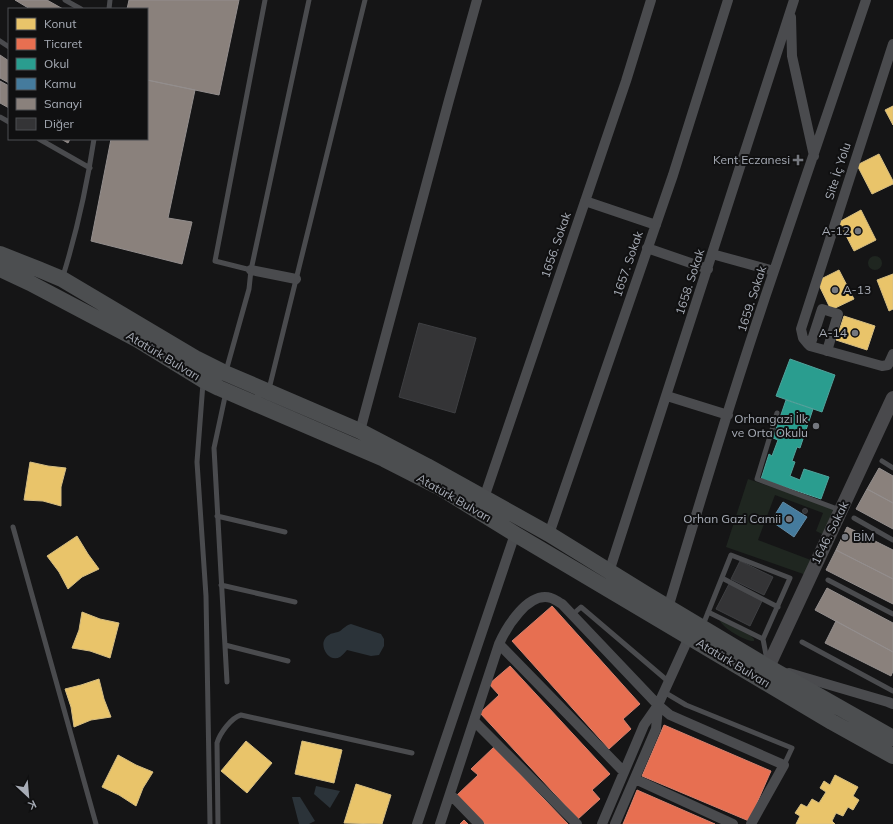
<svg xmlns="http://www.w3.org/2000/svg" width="893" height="824" font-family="Mulish,sans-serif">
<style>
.green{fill:#1f2620}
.water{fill:#2b3339}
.homes{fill:#e9c46a;stroke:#d5bd81}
.shops{fill:#e76f51;stroke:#d4816f}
.schools{fill:#2a9d8f;stroke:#50a29b}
.public{fill:#457b9d;stroke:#628aa4}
.industry{fill:#8a817c;stroke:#938e8d}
.building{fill:#343436;stroke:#3e3f42}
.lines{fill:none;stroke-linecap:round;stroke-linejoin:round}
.lane{stroke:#4a4b4e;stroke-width:5}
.street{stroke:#4a4b4e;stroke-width:10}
.secondary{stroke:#49494c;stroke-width:14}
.primary{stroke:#4c4e50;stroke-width:16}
.poi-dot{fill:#74777e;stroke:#101011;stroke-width:1.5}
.labels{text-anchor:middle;stroke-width:4;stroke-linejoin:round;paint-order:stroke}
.poi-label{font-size:12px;fill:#a7acb6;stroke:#101011;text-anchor:end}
.street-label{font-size:12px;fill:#a7acb6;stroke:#101011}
</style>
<rect width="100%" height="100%" fill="#151516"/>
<path class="green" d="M868 263a7 7 0 1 1 14 0a7 7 0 1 1-14 0Z
M748,479l93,32 -13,26 -12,-6 7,-18 -48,-18 -17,45 58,22 -7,14 -83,-29z
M720,621h2l29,15 3,3v2c-8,1 -31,-13 -34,-20z"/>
<path class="water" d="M351,624l30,10 3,5v7l-5,9 -8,1 -24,-6c-2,2 -4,5 -7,7 -12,7 -24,-15 -11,-22 2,-2 6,-2 9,-3 5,-2 6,-6 13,-8z
M316,786l24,5 -10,17 -16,-14z
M292,797h8l15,24 -6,3h-10z"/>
<path class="homes" d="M893,106v19l-8,-15z
M879,154l14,27v3l-21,10 -15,-29z
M861,210l15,30 -22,11 -15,-29z
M839,270l15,29 -23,11 -14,-29z
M893,274v35l-4,2 -12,-31z
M844,316l31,10 -8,24 -31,-10z
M30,462l18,4 18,2 -5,19v19l-18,-5 -19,-1z
M77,536l11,18 11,15 -17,8 -14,12 -9,-17 -12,-16z
M82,612l18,7 19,4 -9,35 -20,-7 -18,-3 7,-18z
M99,679l5,20 7,18 -20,3 -17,7 -3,-20 -6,-18 16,-4z
M246,741l26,22 -25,30 -26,-22z
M302,741l40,9 -8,33 -39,-9z
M118,755l18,10 17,7 -10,16 -7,18 -17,-11 -17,-8z
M835,775l23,12 -5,9 6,4 -6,10 -5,-3 -5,9 -7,-3 -4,8 3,3h-39l4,-8 -5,-3 6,-9 6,3 5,-8 7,4 7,-11 -6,-4 4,-7 6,4z
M356,784l35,11 -9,29 -38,-1z"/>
<path class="shops" d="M552,606l88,98 -17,15 8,10 -22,20 -97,-108z
M510,666l100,108 -18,16 8,9 -22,20 -98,-106 19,-18 -10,-11z
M664,725l107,46 -22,50 -107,-45z
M494,747l74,77h-83l-28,-29 21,-20 -7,-6z
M637,790l78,34h-92z
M464,820l4,4h-8z"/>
<path class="schools" d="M790,359l45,16 -13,37 -46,-16z
M786,400l27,9 -13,39 -3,-1 -5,14 3,1 -5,14 10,4 4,-11 25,8 -8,22 -60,-20 8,-25 3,2 6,-16 -5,-2z"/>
<path class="public" d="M783,502l24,15 -13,20 -23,-16z"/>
<path class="industry" d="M15,0h32l16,9h-33z
M129,0h110l-20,95 -72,-15v-71h-20z
M0,55l9,6v22l-9,-5z
M147,80l48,10 -27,128 24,4 -10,42 -91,-23 20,-102h36z
M0,81l9,5v22l-9,-5z
M61,139h9l-2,4z
M879,468l14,8v27l-26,-14z
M867,489l26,14v26l-37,-20z
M847,527l46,23v29l-57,-29z
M836,550l57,29v25l-67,-34z
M827,588l66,35v29l-78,-42z
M836,621l57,31v19l-2,5 -66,-33z"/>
<path class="building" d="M419,323l57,15 -21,75 -56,-16z
M802.5 511a2.5 2.5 0 1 1 5 0a2.5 2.5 0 1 1-5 0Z
M740,561l33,16 -9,18 -33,-16z
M729,584l33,17 -12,25 -34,-17z"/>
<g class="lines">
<path class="lane" d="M65,0l16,9
M109,9l1,-9
M0,41l9,6
M0,117l9,5
M39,139l51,29
M251,270l-36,-9 50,-261
M63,276c14,-45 24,-91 31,-137
M226,371l23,-82 2,-19 58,-270
M203,383l-6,79 9,134 4,228
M269,389l96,-389
M226,392l-12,56 13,234
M777,413l-20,66 83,31
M882,461l11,7
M217,516l68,16
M854,518l39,22
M13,527l83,297
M722,578l56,29
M828,580l65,34
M221,585l74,17
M708,612l55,27
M572,615l9,-8 88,75
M703,625l28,-70 59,23 -27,61 4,21
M802,642l91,49
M225,645l63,16
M664,692l22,13 106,43 -8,17
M218,824l-1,-81c3,-10 14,-25 24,-28l171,38"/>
<path class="street" d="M791,17l1,39 22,100
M893,44l-92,285 2,9 5,6 2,2 72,20 6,-1 5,-11
M585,201l71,24
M647,248l61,21
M712,254l62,17
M251,270l45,9
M810,346l12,-37 16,5 -11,37
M667,396l61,19
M360,431l89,-331 28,-100
M484,498l142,-417 25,-81
M549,534l124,-359 55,-175
M609,572l185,-572
M668,608c34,-113 68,-226 106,-337 31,-91 62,-181 92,-271
M499,644l125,128
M789,673l99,29 5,2
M474,721l103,103
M635,779l98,45
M450,794l29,30
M417,824l98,-290
M440,824l59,-180c7,-16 29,-53 52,-46 4,1 7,4 11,6l96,101 12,10 114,50 -33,59
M602,824l42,-99 14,-20 31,-68
M615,824l41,-95 2,-22"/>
<path class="secondary" d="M768,667l125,-269"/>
<path class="primary" d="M0,254l38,15 24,10 133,79 30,15 135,58 67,35 122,68 97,60 122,73 125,71
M0,269l30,14 108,57 65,40 16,8 165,71 55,28 76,47 317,188 61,34"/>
</g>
<g class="poi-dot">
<path d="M796 154h4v4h4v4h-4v4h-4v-4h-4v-4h4z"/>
<circle cx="858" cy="231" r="4"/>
<circle cx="835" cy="290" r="4"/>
<circle cx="855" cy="333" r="4"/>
<circle cx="816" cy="426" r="4"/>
<circle cx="789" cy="519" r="4"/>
<circle cx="845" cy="537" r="4"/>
</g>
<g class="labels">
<g class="poi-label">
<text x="790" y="164">Kent Eczanesi</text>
<text x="850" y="235">A-12</text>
<text x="843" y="294" text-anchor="start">A-13</text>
<text x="847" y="337">A-14</text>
<text x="808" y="423">Orhangazi İlk<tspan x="808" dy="14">ve Orta Okulu</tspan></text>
<text x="781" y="523">Orhan Gazi Camii</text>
<text x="853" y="541" text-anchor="start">BİM</text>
</g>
<g class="street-label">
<text transform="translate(838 171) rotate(-72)" y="4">Site İç Yolu</text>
<text transform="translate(556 245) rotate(-71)" y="4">1656. Sokak</text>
<text transform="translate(628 264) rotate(-71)" y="4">1657. Sokak</text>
<text transform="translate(690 282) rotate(-72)" y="4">1658. Sokak</text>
<text transform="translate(752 299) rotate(-72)" y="4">1659. Sokak</text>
<text transform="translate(163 356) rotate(31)" y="4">Atatürk Bulvarı</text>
<text transform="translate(454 498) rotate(30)" y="4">Atatürk Bulvarı</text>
<text transform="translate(830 533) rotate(-64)" y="4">1646. Sokak</text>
<text transform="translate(733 663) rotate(31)" y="4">Atatürk Bulvarı</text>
</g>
</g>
<rect x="8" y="8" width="140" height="132" fill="#101011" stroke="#4c4e53"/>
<rect x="16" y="18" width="20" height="12" fill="#e9c46a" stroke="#4c4e53"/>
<text x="44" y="28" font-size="12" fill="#a7acb6">Konut</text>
<rect x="16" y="38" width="20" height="12" fill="#e76f51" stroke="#4c4e53"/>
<text x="44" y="48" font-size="12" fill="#a7acb6">Ticaret</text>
<rect x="16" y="58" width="20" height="12" fill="#2a9d8f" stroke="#4c4e53"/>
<text x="44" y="68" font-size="12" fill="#a7acb6">Okul</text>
<rect x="16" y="78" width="20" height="12" fill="#457b9d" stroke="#4c4e53"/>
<text x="44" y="88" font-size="12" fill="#a7acb6">Kamu</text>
<rect x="16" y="98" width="20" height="12" fill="#8a817c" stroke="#4c4e53"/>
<text x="44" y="108" font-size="12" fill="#a7acb6">Sanayi</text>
<rect x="16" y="118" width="20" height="12" fill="#343436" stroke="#4c4e53"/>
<text x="44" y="128" font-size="12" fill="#a7acb6">Diğer</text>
<g transform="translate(28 796) rotate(154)" stroke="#101011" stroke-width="3" paint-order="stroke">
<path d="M0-3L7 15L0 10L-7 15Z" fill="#a7acb6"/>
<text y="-6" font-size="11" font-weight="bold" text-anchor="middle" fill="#a7acb6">K</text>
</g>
</svg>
